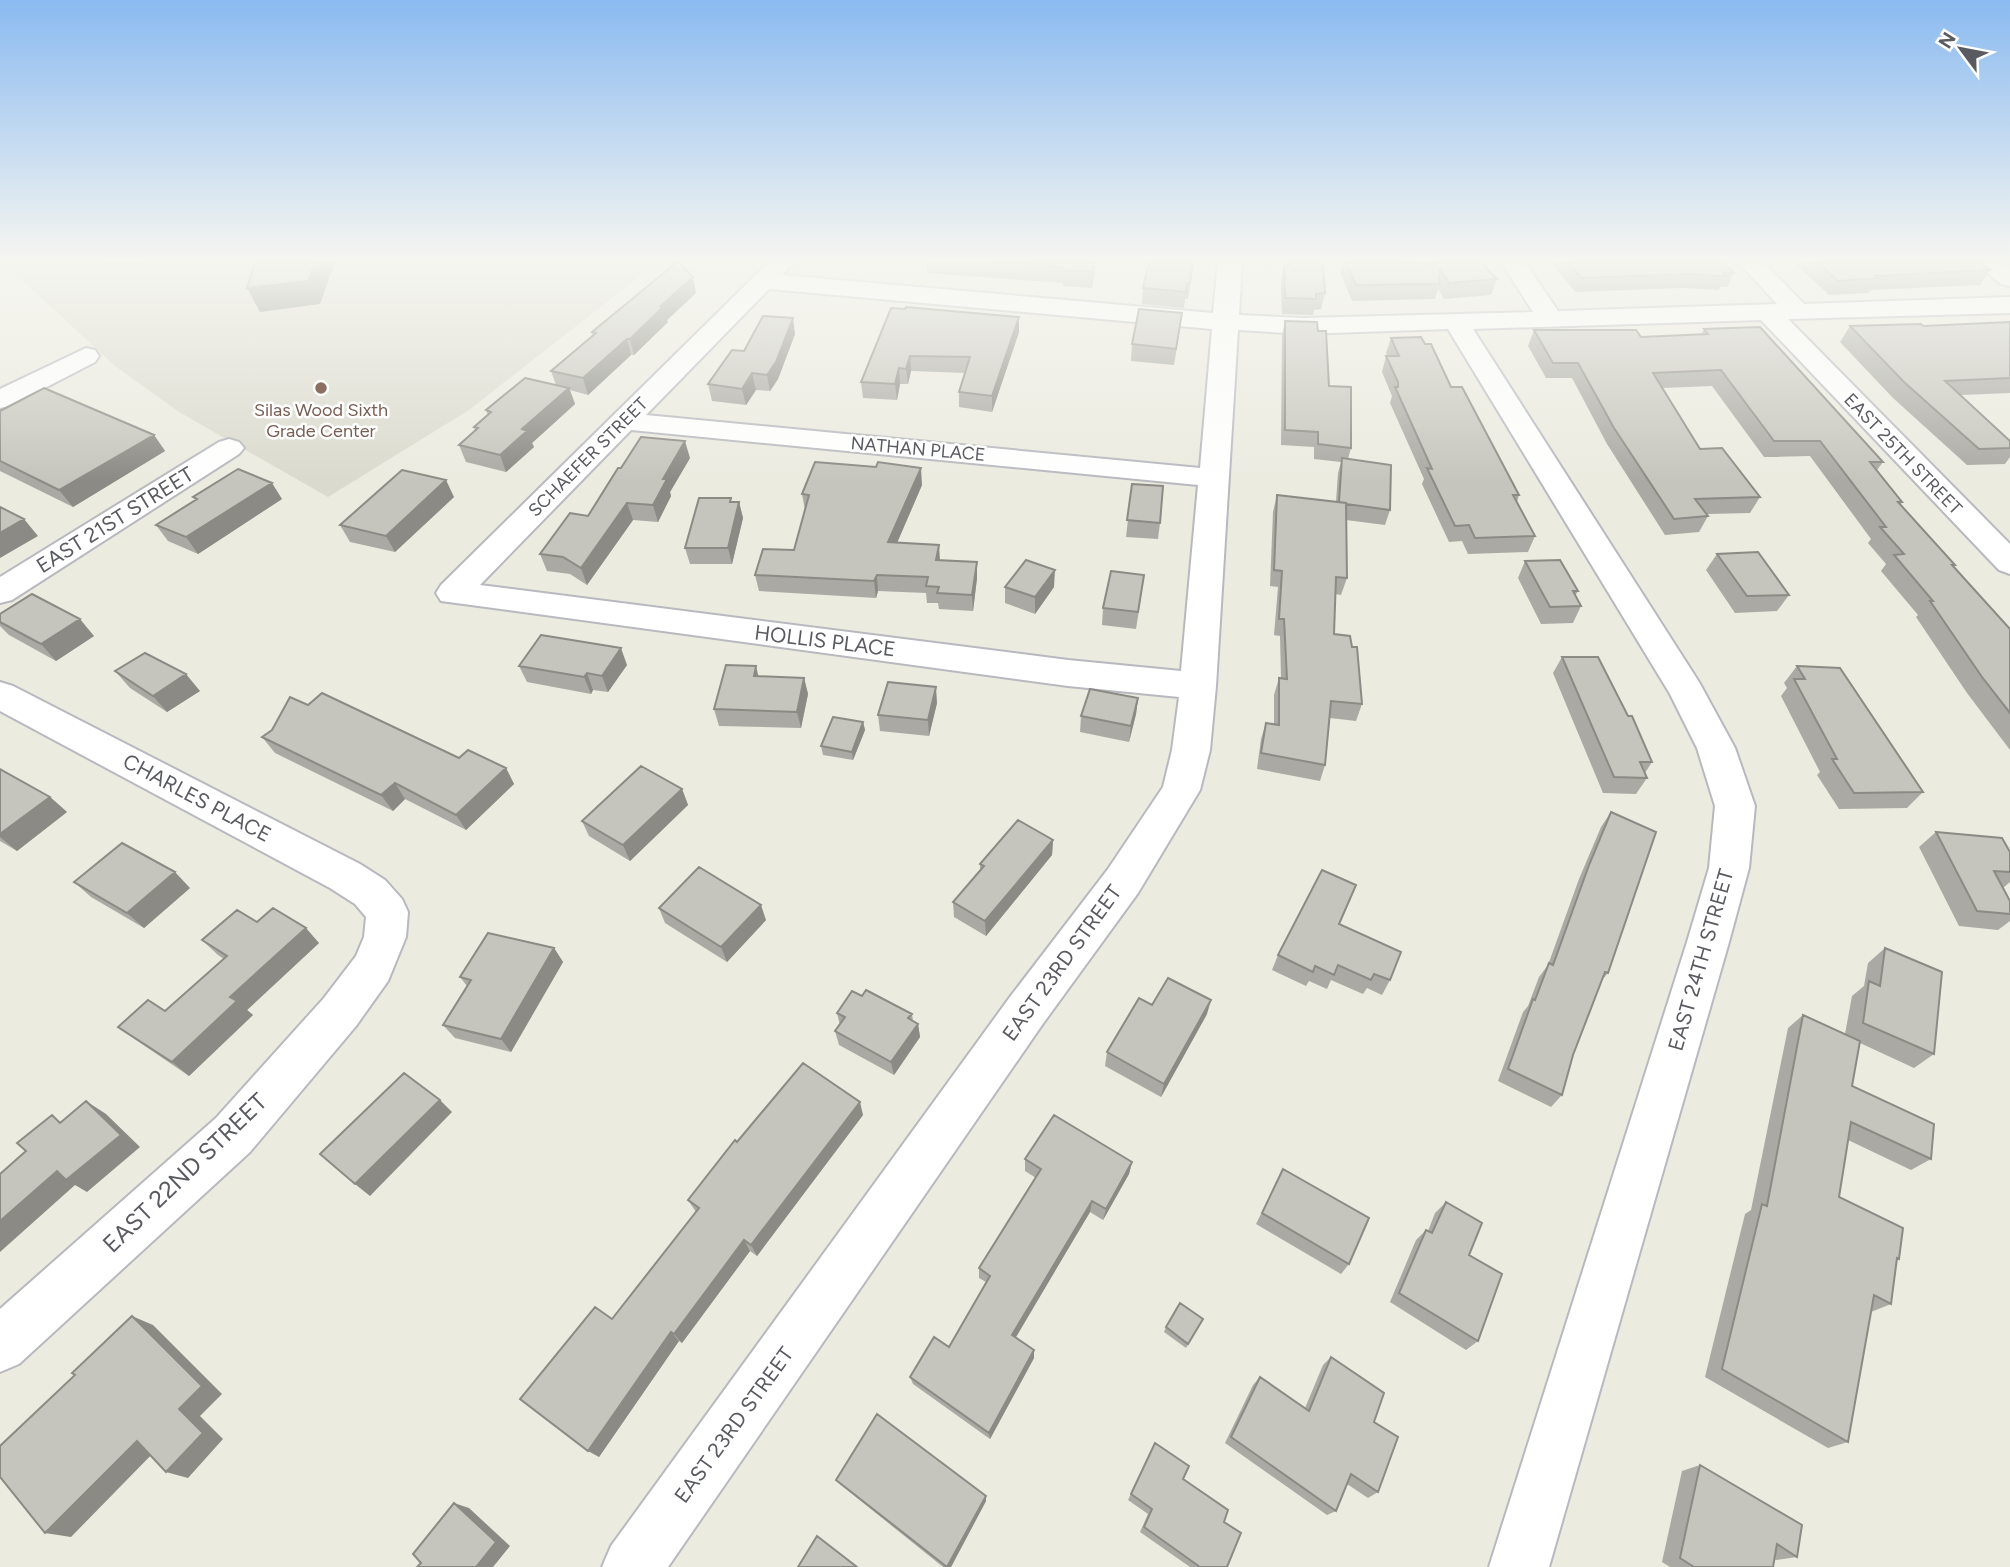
<svg xmlns="http://www.w3.org/2000/svg" width="2010" height="1567" font-family="Figtree,sans-serif">
<style>
.education{fill:#dbdace}
.lines{fill:none;stroke-linecap:round;stroke-linejoin:round}
.street-casing{stroke:#b8b9bf;stroke-width:4}
.street{fill:#fff;fill-rule:evenodd}
.wall{fill:#aaa9a3}
.shaded-wall{fill:#8b8a84}
.building{fill:#c6c5bd;stroke:#8b8a84;stroke-width:2}
.education-dot{fill:#8d6e63;stroke:#fff;stroke-width:2.5}
.labels{text-anchor:middle;stroke-width:5;stroke-linejoin:round;paint-order:stroke}
.far-education-label{font-size:18px;fill:#785e54;stroke:#fff}
.far-street-label{font-size:18px;fill:#595b61;stroke:#fff}
.street-label{font-size:21px;fill:#595b61;stroke:#fff}
.near-street-label{font-size:24px;fill:#595b61;stroke:#fff}
</style>
<rect width="100%" height="100%" fill="#ecebe0"/>
<path class="education" d="M2,262h656l-189,148 -141,87 -149,-85 -64,-46z"/>
<g class="lines">
<g class="street-casing">
<path id="street" d="M769,262h25l-12,13 431,38 5,-51h24l-3,53 64,3 230,-6 -32,-50h24l33,49 219,-7 -39,-42h25l41,42 206,-7v16l-222,6 222,225v30l-11,-4 -238,-250 -288,9 226,353 36,66 20,58 -6,62 -20,74 -180,625h-60l198,-625 22,-74 6,-62 -18,-58 -27,-54 -222,-365 -145,5 -65,-4 -22,356 -6,64 -10,40 -62,103 -96,132 -374,542h-66l9,-21 399,-549 98,-128 55,-82 9,-37 7,-53 -111,-11 -627,-85 -5,-8 5,-8zM769,289l443,40 -12,139 -554,-53zM631,430l567,55 -17,186 -113,-11 -588,-75z
M1975,262h27l8,6v18l-9,-2z
M86,348l9,2 4,6 -4,6 -85,44 -10,2v-19z
M229,439l10,3 5,6 -5,6 -227,146 -12,3v-26l219,-135z
M0,682l13,4 347,178 25,16 17,19 6,13 -2,25 -18,44 -32,45 -106,126 -231,212 -19,8v-63l216,-191 108,-120 32,-42 8,-19 2,-20 -11,-13 -25,-16 -330,-177z"/>
</g>
<use href="#street" class="street"/>
</g>
<path class="wall" d="M98,262h66l-63,5z
M926,262h170l-4,26 -29,-2v-3l-136,-10z
M1194,262l-6,37h-3l-1,9 -42,-4 1,-16z
M1286,262h37l2,31 -4,16 -7,1 -1,5 -31,-1 -1,-33 3,-16h1z
M1343,262h57l22,2 -1,-2h60l16,17 -6,16 -47,4 -6,-10 -3,10 -83,2 -12,-29z
M1551,262h172l11,11 -7,14h-7l-1,3 -36,-2 -108,4z
M1793,262h185l12,8 -10,15 -109,5 -2,3 -40,2z
M696,293l-29,27 1,2 -34,33h-3l-43,40 -18,-5 5,14 -43,39 2,4 -28,25 -40,-10 -7,-17 16,-14 -1,-4 14,-12 -2,-5 70,-25 -5,-14 42,-35 -1,-4z
M891,308l128,9v15l-27,80 -33,-5v-15l6,-19 -54,-2 -3,13h-8l-3,16 -34,-2 -2,-16z
M1285,321l33,10 11,55 22,62 -3,11 42,51 -5,15 -39,-5 1,58 -6,17 -6,-1 -1,40 18,13 10,57 -6,17 -26,-3 -5,47 -5,16 -63,-12 4,-30 5,-16 8,1v-29l5,-17h2l-1,-42 -6,-1 4,-48 -8,-1 3,-74 4,-17 59,7 2,-29 3,-11 -27,-3v-12l-33,-2 1,-110z
M2010,322v71l-49,2 49,46v16l-5,7 -38,1 -74,-67 -53,-56 10,-16h73z
M1180,329l-6,36 -43,-4 1,-17z
M1704,329l179,133 -6,8 25,32 -2,3 55,60 -2,2 57,62v121l-43,-57 -51,-76 2,-2 -37,-44 5,-7 -18,-21 3,-4 -61,-83 -46,1 -52,-71 -50,2 38,61 60,48 -10,16 -43,1 1,2 -9,16 -34,3 -58,-91 -35,-66h-26l-18,-32 6,-16 107,7 61,-3z
M795,334l-17,45 -8,12 -14,-1 -10,15 -34,-4 -4,-17 36,-33z
M1391,338l34,6 94,151 -2,7 18,34 -7,16 -60,2 -6,-13 -13,1 -27,-58 2,-5 -34,-76 2,-7 -10,-24 4,-16h2l-2,-3z
M0,411l154,24 11,16 -92,56 -73,-36z
M690,458l-20,34 1,4 -13,26 -25,-2 -46,65 -17,-11 -23,-3 -7,-17 48,-38 33,-48z
M1132,484l28,39 -2,16 -32,-2z
M922,485l-25,58 43,17 37,18 -4,33 -34,-2 -1,-6h-11l-1,-10 -48,-2 -2,7 -117,-7 -4,-16 39,-25 11,-40 -3,-16z
M193,497l89,2 -84,55 -30,-13 -12,-16 39,-25z
M454,497l-59,55 -45,-10 -10,-17z
M732,502h7l4,16 -11,46h-42l-5,-16z
M1717,554l72,41 -12,16 -42,2 -29,-43z
M1525,561l53,30 -3,5 6,10 -8,17 -32,1 -23,-46z
M1005,587h49l-19,27 -30,-11z
M1142,591l-6,38 -34,-4 1,-17z
M0,614l94,22 -38,25 -47,-26 -9,-9z
M1562,657l66,59 24,46 -7,11 2,5 -11,16 -33,-1 -50,-120z
M627,665l-19,27 -15,-2 -2,4 -64,-12 -8,-16z
M1797,666l126,126 -16,16 -68,1 -22,-34 3,-3 -39,-76 6,-8 -3,-5z
M115,671l85,20 -33,21 -37,-24z
M759,676l45,2 4,16 -7,34 -82,-2 -5,-17z
M1138,698l-2,16 -7,28 -49,-10 1,-16z
M937,703l-8,33 -49,-5 -2,-16z
M308,705l151,53 47,10 8,16 -48,46 -61,-31 -12,12 -118,-58 -13,-16z
M863,722l2,8 -12,30 -30,-5 -2,-9z
M0,769l50,28 17,15 -50,39 -17,-10z
M682,789l6,16 -58,56 -41,-25 -7,-15z
M1611,812l-3,161 -6,7 -29,75 -11,40 -11,12 -53,-26 25,-69 5,-6 11,-29 9,-12 31,-86 22,-52z
M1936,832l74,20v30l-7,6 7,13v20l-12,9 -39,-4 -40,-79z
M1053,840l-1,15 -66,81 -32,-19 -1,-15 27,-31v-7z
M74,882l116,6 -46,40 -53,-31z
M659,908l107,12 -39,42 -62,-39z
M257,922l62,21 -72,67 6,5 -64,61 -53,-36 -18,-13 47,-16 59,-52 -6,-4 -16,-15z
M1339,924l51,56 -8,15 -15,-7 -4,6 -32,-14 -4,9 -18,-8 -3,5 -34,-16 6,-15z
M554,948l9,14 -52,90 -56,-14 -12,-13 24,-39 -7,-9z
M1885,948l49,106 -20,14 -54,-25 -8,43 79,73 -20,11 -63,-30 -9,57 60,62 -3,2 -5,43 -20,8 -23,130 -20,6 -123,-71 40,-163 6,-4 37,-182 15,-13 42,19 7,-38 12,-10 4,-23z
M862,996l50,18 1,7 5,3 2,13 -26,38 -55,-30 -4,-14 5,-6 -3,-12z
M1152,1005l55,9 -46,83 -56,-31 2,-14z
M863,1115l-106,141 -7,-5 -68,92 -3,-2 -80,116 13,-138 84,-107 -8,-12 49,-58z
M1025,1159l107,3 -3,12 -26,46 -13,-8 -75,125 19,13v8l-44,81 -77,-55 -3,-7 39,-30 37,-65 -7,-4v-10l57,-90 -11,-7z
M1283,1169l66,95 -8,10 -85,-50z
M1446,1202l23,53 9,86 -12,9 -76,-48 26,-62 10,-10 2,1 7,-18z
M1203,1319l-17,29 -22,-16 2,-5z
M1331,1357l43,65 4,70 -10,6 -21,-14 -11,27 -9,4 -102,-72 28,-58 7,-8 45,31 18,-43z
M1155,1443l28,36 41,43 3,45h-37l-50,-35 8,-18 -20,-14z
M1700,1465l97,92 -21,3 -2,-1 -1,8h-103l-8,-5 20,-91z
M836,1480l150,21 -35,66h-8l-102,-82z"/>
<path class="shaded-wall" d="M315,262h20l-15,42 -60,8 -13,-24z
M1094,262h2l-4,26 1,-16z
M693,277l3,16 -29,27 1,2 -34,33 -4,-16 31,-33z
M1019,317v15l-27,80v-16z
M793,318l2,16 -17,45 -8,12 -3,-16z
M627,339l4,16 -43,40 -5,-17z
M910,356l1,15 -3,13 -2,-15z
M899,368l1,16 -3,16 -2,-16z
M752,373l4,17 -10,15 -4,-16z
M569,388l6,16 -43,39 2,4 -28,25 -6,-17 22,-26z
M154,435l11,16 -92,56 -14,-17z
M685,441l5,17 -20,34 1,4 -13,26 -5,-17 10,-26z
M921,468l1,17 -32,74 -2,-17z
M446,480l8,17 -59,55 -9,-16z
M272,483l10,16 -84,55 -12,-17z
M739,502l4,16 -11,46 -4,-16z
M627,503l6,17 -46,65 -6,-17z
M24,519l14,17 -38,22v-25z
M939,545l1,16 -4,-1z
M977,562v16l-4,33 -1,-16z
M1055,570l-1,17 -19,27v-17z
M877,575l1,16 -2,7 -2,-17z
M80,619l14,17 -38,25 -15,-17z
M621,648l6,17 -19,27 -6,-16z
M756,666l4,17 -6,-7z
M587,673l6,17 -2,4 -7,-17z
M186,674l14,17 -33,21 -14,-16z
M804,678l4,16 -7,34 -4,-16z
M936,687l1,16 -8,33 -1,-16z
M1138,698l-2,16 -7,28 2,-16z
M863,722l2,8 -12,30 -1,-8z
M506,768l8,16 -48,46 -10,-15z
M395,783l10,16 -12,12 -12,-16z
M682,789l6,16 -58,56 -7,-16z
M50,797l17,15 -50,39 -17,-14v-3z
M1053,840l-1,15 -66,81 -1,-15z
M175,872l15,16 -46,40 -17,-15z
M761,905l5,15 -39,42 -6,-15z
M306,928l13,15 -72,67 6,5 -64,61 -17,-14 58,-65z
M554,948l9,14 -52,90 -10,-13z
M1211,1000l-4,14 -46,83 3,-13z
M918,1024l2,13 -26,38 -3,-13z
M440,1100l12,12 -82,84 -15,-12z
M86,1101l20,13 34,33 -53,45 -12,-7 -75,67v-31z
M860,1102l3,13 -106,141 -6,-11z
M1132,1162l-3,12 -26,46 3,-11z
M1092,1201l-2,11 -78,132v-9z
M744,1240l6,11 -68,92 -8,-9z
M132,1316l21,9 69,69 -22,22 23,23 -35,39 -22,-6 13,-63z
M671,1332l8,9 -80,116 -11,-6z
M1034,1350v8l-44,81 -1,-6z
M137,1441l22,6 -88,90 -26,-4z
M986,1496v5l-35,66h-4z
M454,1503l15,5 41,38 -17,21h-17z"/>
<path class="building" d="M255,262h60l-7,19 -61,7z
M677,262h2l14,15 -32,29h3l-34,33h-3l-44,39 -32,-7 45,-38 -4,-1z
M992,262h102l-1,10 -30,-2 1,-3z
M1149,262h44l-3,21h-3l-1,9 -43,-4z
M1289,262h34l2,31 -9,1v5l-31,-1 -1,-33h6z
M1346,262h54l37,3 -2,-3h46l16,17 -48,4 -9,-14 -1,15 -83,1z
M1568,262h155l11,11h-11l3,3 -36,-2 -109,4z
M1817,262h161l12,8 -114,6 2,2 -40,3z
M906,307l113,10 -27,79 -33,-4 11,-35 -60,-1 -4,13 -7,-1 -4,16 -34,-2 30,-74 14,1z
M1139,309l43,4 -6,36 -44,-5z
M763,316l30,2 -17,44 -9,13 -15,-2 -10,16 -34,-5 24,-34 12,1z
M1285,321l32,1 1,9h8l3,55 22,1v61l-33,-4v-12l-33,-2z
M2010,322v56l-65,3 65,60v7l-31,1 -75,-67 -54,-56 71,-2 2,2z
M1760,327l123,135h-13l32,40h-4l57,63h-3l58,64v84l-28,-36 -52,-76h3l-39,-46 10,-1 -24,-27h6l-66,-86h-46l-53,-71 -68,3 47,76 22,-1 38,49 -65,2 13,17 -34,3 -60,-91 -36,-65h-25l-19,-33h102l5,7 67,-3 -4,-5z
M1421,337l4,7h6l20,43h11l57,108h-6l22,41 -60,2 -6,-13 -14,1 -28,-58 5,1 -37,-82h3v-5l-12,-26h13l-8,-18z
M525,378l44,10 -47,41 5,2 -27,24 -41,-10 19,-17 -4,-1 17,-15 -5,-2z
M44,388l110,47 -95,55 -59,-29v-50z
M641,437l44,4 -22,38h4l-14,26 -26,-2 -46,65 -18,-11 -23,-3 30,-41 18,3 30,-48h3z
M1342,458l49,7 -1,45 -44,-6v-1l-7,-1z
M815,462l61,5 2,-5 43,6 -33,74 51,3 -3,15 41,2 -5,33 -35,-2 2,-6 -13,-1 2,-9 -51,-2 -3,6 -119,-6 8,-26 31,1 15,-55 -7,-1z
M238,469l34,14 -86,54 -30,-12 41,-26 -4,-2z
M402,470l44,10 -60,56 -46,-11z
M1132,484l31,2 -3,37 -33,-3z
M1277,495l69,8 1,75 -11,-1 -2,57 16,2 2,11h5l5,57 -31,-3 -6,64 -64,-12 5,-30 13,2v-47l8,1 -3,-60h-5l3,-48 -8,-1z
M699,498h32l-1,4h9l-11,46h-43z
M0,507l24,12 -24,14z
M1758,552l31,43 -42,1 -30,-42z
M1026,560l29,10 -20,27 -30,-10z
M1560,560l18,31h-5l8,15 -31,1 -25,-46z
M1111,571l33,4 -6,37 -35,-4z
M32,594l48,25 -39,25 -41,-22v-8z
M541,635l80,13 -19,28 -15,-3 -3,4 -65,-11z
M145,653l41,21 -33,22 -38,-25z
M1562,657h36l30,59h4l20,46h-12l7,16 -33,-1z
M726,665l30,1 -2,10 50,2 -7,34 -83,-3z
M1797,666l43,2 83,124 -69,1 -22,-34h5l-43,-80h11z
M888,682l48,5 -8,33 -50,-5z
M1090,689l48,9 -7,28 -50,-10z
M322,693l137,65 9,-8 38,18 -50,47 -61,-32 -14,12 -119,-58 10,-7 18,-33 18,8z
M833,717l30,5 -11,30 -31,-6z
M641,766l41,23 -59,56 -41,-24z
M0,769l50,28 -50,37z
M1611,812l45,20 -48,141 -3,-1 -32,83 -11,40 -54,-26 25,-70 2,1 14,-37 4,2 36,-100z
M1018,820l35,20 -68,81 -32,-19 31,-36 -4,-2z
M1936,832l66,6 8,14v20l-16,-1 16,30v13l-33,-3z
M122,843l53,29 -48,41 -53,-31z
M699,867l62,38 -40,42 -62,-39z
M1322,870l34,15 -17,39 62,28 -11,28 -16,-6 -3,6 -33,-15 -4,10 -19,-9 -2,6 -35,-17z
M273,908l33,20 -76,69 7,4 -65,61 -54,-35 30,-27 17,11 62,-55 -25,-16 35,-30 20,12z
M488,933l66,15 -53,91 -58,-14 28,-45 -11,-3z
M1885,948l57,24 -8,82 -71,-31 6,-42 11,5z
M1168,978l43,22 -47,84 -57,-32 32,-54 13,7z
M866,990l46,24 -4,4 10,6 -27,38 -56,-31 10,-14 -8,-4 15,-22 10,5z
M1803,1015l57,26 -8,45 82,38 -3,35 -80,-37 -12,75 64,31 -4,31 -2,-1 -6,46 -17,-9 -26,147 -126,-73 40,-165 5,2z
M803,1063l57,39 -109,143 -7,-5 -70,94 -3,-2 -83,119 -68,-52 75,-92 17,12 87,-111 -11,-8 47,-60 2,2z
M404,1073l36,27 -85,84 -35,-30z
M86,1101l35,34 -55,45 -9,-9 -57,50v-47l26,-23 -9,-8 35,-28 8,8z
M1054,1115l78,47 -26,47 -14,-8 -80,134 22,15 -45,83 -79,-56 24,-40 15,10 41,-71 -11,-8 62,-99 -16,-10z
M1283,1169l86,49 -20,46 -87,-51z
M1446,1202l36,21 -13,32 33,19 -24,67 -79,-48 27,-63 6,3z
M1180,1303l23,16 -15,25 -22,-17z
M132,1316l70,70 -23,23 24,24 -37,39 -29,-31 -92,92 -45,-56v-31l75,-71 -3,-2z
M1331,1357l53,36 -10,29 24,15 -20,55 -27,-18 -15,37 -105,-74 29,-60 49,34z
M877,1414l109,82 -39,71 -111,-87z
M1155,1443l34,23 -6,13 45,31 -4,12 17,11 -14,34h-27l-56,-40 8,-18 -21,-15z
M1700,1465l102,60 -5,32 -20,-13 -4,23h-79l-14,-9z
M454,1503l42,39 -20,25h-59l4,-4 -8,-9z
M817,1536l40,31h-59z"/>
<linearGradient id="sky" x2="0" y2="1"><stop stop-color="#8abaf0"/><stop offset="0.54" stop-color="#f6f6f1"/><stop offset="1" stop-color="#f6f6f1" stop-opacity="0"/></linearGradient>
<rect width="2010" height="481" fill="url(#sky)"/>
<circle class="education-dot" cx="321" cy="388" r="7"/>
<g class="labels">
<g class="far-education-label">
<text x="321" y="416">Silas Wood Sixth<tspan x="321" dy="21">Grade Center</tspan></text>
</g>
<g class="far-street-label">
<text transform="translate(918 449) rotate(5)" y="6">NATHAN PLACE</text>
<text transform="translate(1903 454) rotate(46)" y="6">EAST 25TH STREET</text>
<text transform="translate(588 457) rotate(-45)" y="6">SCHAEFER STREET</text>
</g>
<g class="street-label">
<text transform="translate(115 520) rotate(-32)" y="7">EAST 21ST STREET</text>
<text transform="translate(825 641) rotate(7)" y="7">HOLLIS PLACE</text>
<text transform="translate(197 798) rotate(28)" y="7">CHARLES PLACE</text>
<text transform="translate(1701 960) rotate(-74)" y="7">EAST 24TH STREET</text>
<text transform="translate(1062 963) rotate(-54)" y="7">EAST 23RD STREET</text>
<text transform="translate(734 1425) rotate(-54)" y="7">EAST 23RD STREET</text>
</g>
<g class="near-street-label">
<text transform="translate(185 1173) rotate(-44)" y="8">EAST 22ND STREET</text>
</g>
</g>
<g transform="translate(1961 49) rotate(302)" stroke="#ffffff" stroke-width="5" paint-order="stroke">
<path d="M0-5L12 26L0 18L-12 26Z" fill="#595b61"/>
<text y="-10" font-size="19" font-weight="bold" text-anchor="middle" fill="#595b61">N</text>
</g>
</svg>
